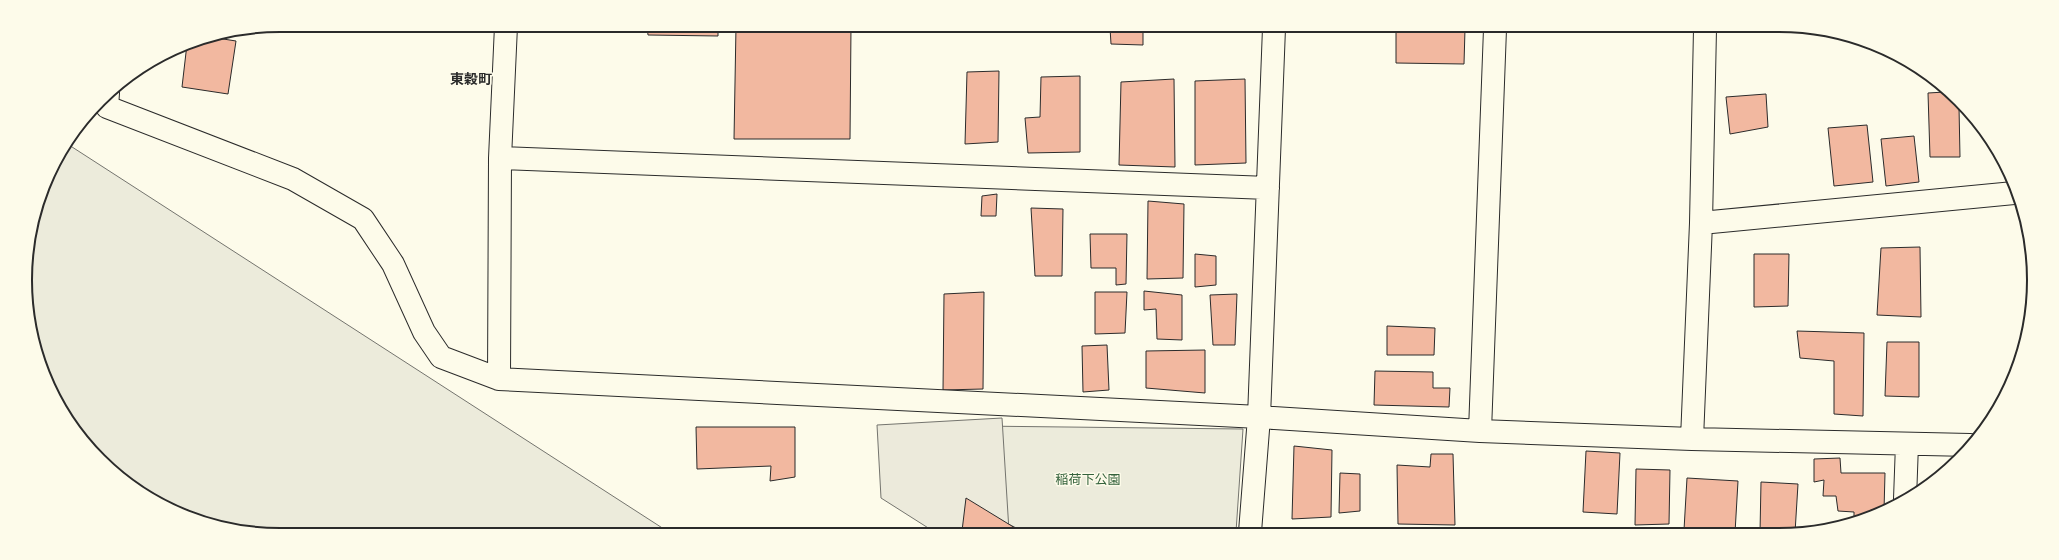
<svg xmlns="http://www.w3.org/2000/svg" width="2059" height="560" font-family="Cabin,'Noto Sans JP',sans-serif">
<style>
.green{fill:#ecebdb;stroke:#74746e}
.parking{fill:#eceadb;stroke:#74746e}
.building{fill:#f2b8a0;stroke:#2b2b2b}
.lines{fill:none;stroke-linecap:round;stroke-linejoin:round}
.street-casing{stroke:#2b2b2b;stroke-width:24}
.street{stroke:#fdfbea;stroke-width:22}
.labels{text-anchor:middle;stroke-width:3;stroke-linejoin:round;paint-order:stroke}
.park-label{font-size:13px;fill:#34623c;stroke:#fdfbea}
.neighbourhood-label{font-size:14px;font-weight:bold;fill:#2b2b2b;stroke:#fdfbea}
.rim{fill:none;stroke:#2b2b2b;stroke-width:2}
</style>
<rect width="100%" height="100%" fill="#fdfbea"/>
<path class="green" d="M69,145l598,386 -437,-1 -78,-29 -74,-66 -44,-89 -8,-83 25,-96z
M977,426l266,3 -7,103 -213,-1 -43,-20z"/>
<path class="parking" d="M1002,418l7,113h-76l-52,-33 -4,-73z"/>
<path class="building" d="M449,26h40v3l-40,-1z
M647,26h71v10l-70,-1z
M736,26l115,1 -1,112h-116z
M1110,28h33v17l-32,-1z
M1396,29h69l-1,35 -68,-1z
M1773,30h56l6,3 -62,-1z
M217,38l19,3 -8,53 -46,-7 5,-43z
M999,71l-1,71 -33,2 2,-72z
M1080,76v76l-52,1 -3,-35 15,-1 1,-40z
M1174,79l1,88 -56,-2 2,-83z
M1245,79l1,84 -51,2v-84z
M1945,92l14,15 1,50h-30l-2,-64z
M1766,94l2,33 -38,7 -4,-37z
M1867,125l6,57 -39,4 -6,-58z
M1914,136l5,46 -33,4 -5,-47z
M997,194l-1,22h-15l1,-20z
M1148,201l36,3 -1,74 -36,1z
M1031,208l32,1 -1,67h-27z
M1090,234h37l-1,50 -10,1v-17h-25z
M1920,247l1,70 -44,-2 4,-67z
M1195,254l21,2v29l-21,2z
M1754,254h35l-1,52 -34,1z
M1144,291l38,4v45l-25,-1 -1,-30 -12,1z
M984,292l-1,97 -40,1 1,-96z
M1095,292h32l-2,41 -30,1z
M1237,294l-2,51h-22l-3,-50z
M1387,326l48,2 -1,27h-47z
M1797,331l67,2 -1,83 -29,-2v-53l-34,-3z
M1887,342h32v55l-34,-1z
M1107,345l2,45 -26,2 -1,-46z
M1205,350v43l-59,-5v-37z
M1375,371l58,1v16h17l-1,19 -75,-2z
M696,427h99v50l-25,4 1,-15 -74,3z
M1294,446l38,4 -1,67 -39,2z
M1586,451l34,2 -3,61 -34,-2z
M1431,454h22l2,71 -57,-1 -1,-59 33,2z
M1840,458l1,15h44l-1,38 -30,9v-8l-16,-1 -2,-15h-13l1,-16 -10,2v-23z
M1636,469l34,1 -1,54 -34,1z
M1340,473l20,1v37l-21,2z
M1687,478l51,3 -3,52 -51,-3z
M1761,482l37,2 -3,49h-35z
M966,498l54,33h-58z"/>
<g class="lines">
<g class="street-casing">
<path id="street" d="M108,93l-1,14 186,72 70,40 30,45 31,68 17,25 58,22 760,38 221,14 212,8 278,6
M500,158l768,30
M1701,223l313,-30
M499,379l1,-221 6,-132
M1480,431l15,-402
M1692,439l9,-216 4,-194
M1905,499l2,-55
M1250,532l9,-115 15,-389"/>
</g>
<use href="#street" class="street"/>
</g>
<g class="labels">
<g class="park-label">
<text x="1088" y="484">稲荷下公園</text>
</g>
<g class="neighbourhood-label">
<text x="471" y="84">東穀町</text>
</g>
</g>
<path d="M0 0H2059V560H0ZM280 32H1779A248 248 0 0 1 2027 280V280A248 248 0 0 1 1779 528H280A248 248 0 0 1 32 280V280A248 248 0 0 1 280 32Z" fill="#fdfbea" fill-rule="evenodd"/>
<path class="rim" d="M280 32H1779A248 248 0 0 1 2027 280V280A248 248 0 0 1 1779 528H280A248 248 0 0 1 32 280V280A248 248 0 0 1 280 32Z"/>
</svg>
